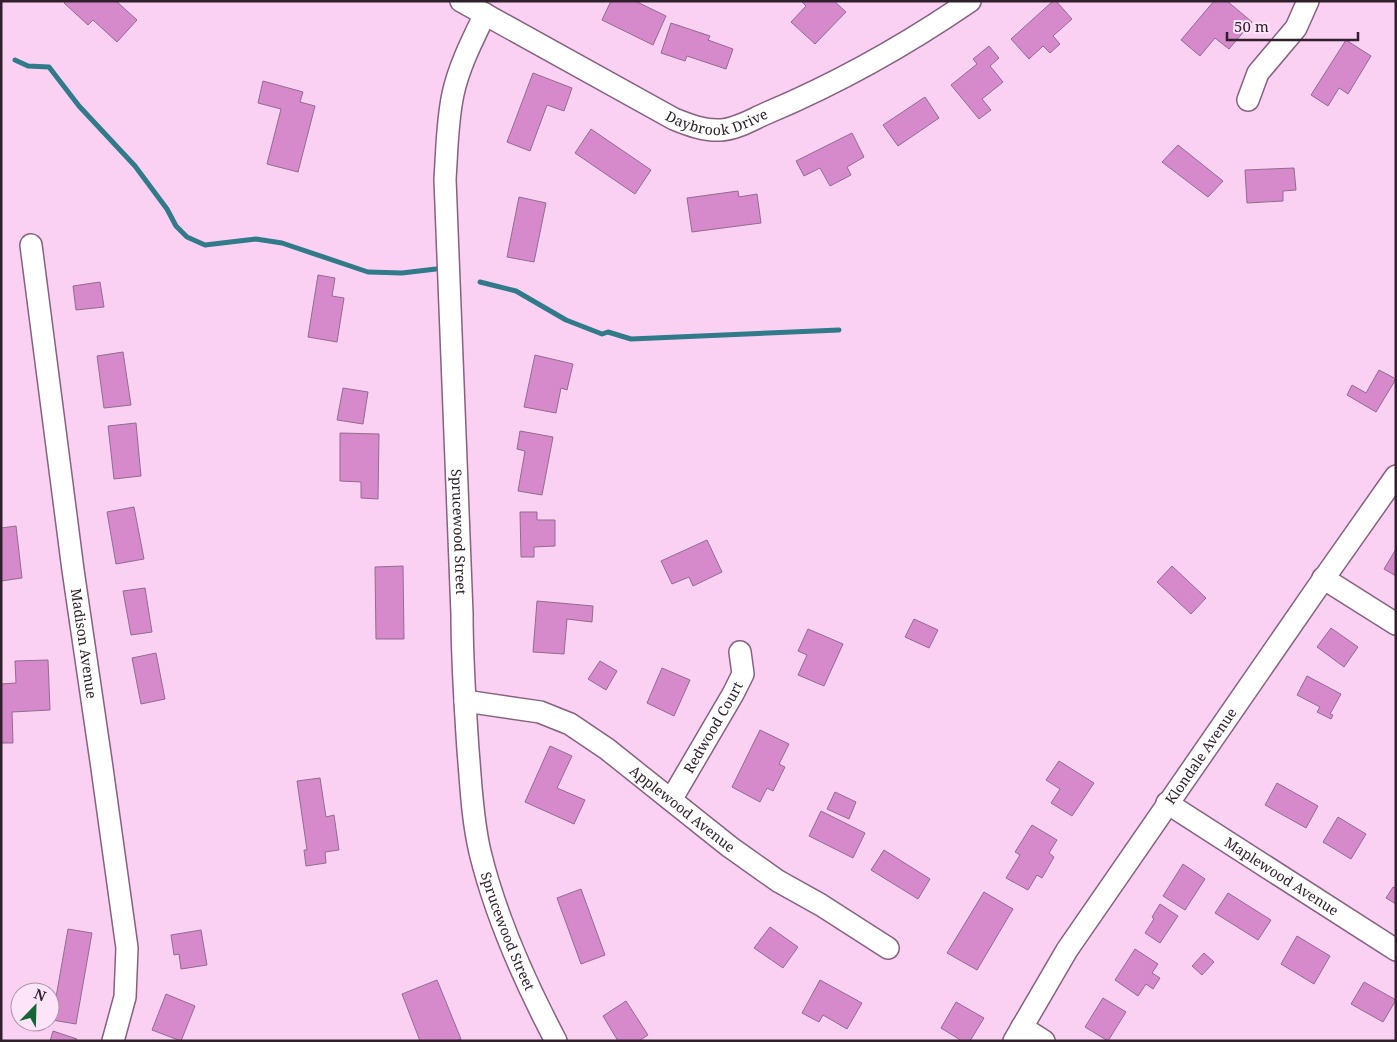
<svg xmlns="http://www.w3.org/2000/svg" width="1397" height="1042" font-family="'Noto Serif',serif">
<style>
.lines{fill:none;stroke-linecap:round;stroke-linejoin:round}
.stream{stroke:#307a8a;stroke-width:5}
.building{fill:#d68acc;stroke:#916c8c}
.minor-casing{stroke:#866180;stroke-width:24}
.minor{stroke:#fff;stroke-width:21}
.labels{text-anchor:middle;stroke-width:5;stroke-linejoin:round;paint-order:stroke}
.street-label{font-size:14px;fill:#2f202c;stroke:#fee4f9}
</style>
<rect width="100%" height="100%" fill="#fbd1f3"/>
<g class="lines">
<path class="stream" d="M15,60l13,6 21,1 30,39 56,60 32,43 9,17 11,11 18,8 51,-6 26,4 86,29 34,1 34,-4
M480,282l36,9 50,29 36,14 6,-2 23,7 208,-9"/>
</g>
<path class="building" d="M65,1h51l21,19 -20,22 -24,-22 -5,5 -24,-22z
M611,1h24l31,15 -13,29 -51,-25z
M801,1h33l12,11 -31,32 -24,-22 15,-16z
M1053,1h3l16,18 -19,17 7,8 -10,9 -7,-7 -14,13 -18,-20z
M1214,1h13l25,21 -23,27 -14,-11 -15,18 -19,-16z
M671,23l39,13 -2,4 25,9 -7,20 -39,-13 -2,5 -24,-8z
M1346,40l25,16 -23,38 -9,-6 -11,18 -17,-11z
M989,46l10,12 -9,8 13,16 -21,17 9,11 -12,9 -28,-34 26,-21 -4,-5z
M533,73l39,15 -8,23 -17,-6 -17,46 -23,-9z
M263,81l40,11 -3,10 15,4 -17,66 -31,-8 14,-55 -23,-6z
M925,97l14,21 -41,28 -15,-21z
M591,129l60,41 -16,24 -60,-41z
M852,133l12,24 -17,10 4,8 -21,11 -10,-18 -16,8 -8,-15z
M1178,145l45,36 -15,16 -46,-35z
M1294,168l2,22 -13,1v10l-36,2 -2,-33z
M738,191l1,6 18,-3 4,29 -69,9 -5,-34z
M519,197l27,6 -12,59 -27,-5z
M318,275l17,3 -3,18 12,2 -7,44 -29,-5z
M100,282l4,25 -28,3 -3,-24z
M123,352l8,53 -27,3 -7,-52z
M535,355l38,9 -6,26 -6,-2 -5,25 -32,-6z
M1379,370l17,9 -20,33 -29,-17 5,-10 14,8z
M343,388l25,4 -5,32 -26,-4z
M136,423l5,53 -27,3 -6,-53z
M520,431l33,6 -11,58 -24,-4 7,-40 -8,-2z
M340,433l39,1 -1,65 -17,-1v-16l-21,-1z
M134,507l10,52 -28,5 -9,-52z
M520,512h17v8h18v26l-21,1v10h-13z
M16,526l6,52 -21,3v-53z
M707,540l15,32 -29,14 -4,-9 -17,7 -11,-23z
M1396,549v27l-12,-7z
M403,566l1,73h-28l-1,-72z
M1172,566l34,32 -15,16 -34,-32z
M145,588l7,44 -21,3 -8,-44z
M537,601l56,5 -1,16 -25,-3 -3,35 -31,-2z
M914,619l24,11 -9,18 -24,-11z
M1331,628l27,19 -14,20 -27,-20z
M808,629l35,15 -19,42 -26,-11 9,-20 -9,-4z
M156,653l9,46 -24,5 -9,-46z
M48,660l2,50 -38,2 1,31h-12v-59l15,-1 -1,-22z
M600,661l17,10 -11,19 -18,-11z
M662,668l28,12 -16,36 -27,-13z
M1307,676l34,18 -11,20 3,1 -2,4 -14,-7 3,-5 -23,-12z
M760,730l29,14 -10,20 6,3 -12,24 -6,-3 -7,14 -28,-15z
M550,746l22,10 -15,32 28,12 -11,24 -49,-22z
M1059,761l35,22 -22,33 -21,-13 9,-14 -14,-9z
M320,778l6,39 8,-2 5,35 -14,2 1,11 -20,3 -2,-16h3l-10,-69z
M1277,783l41,23 -12,22 -41,-23z
M835,792l21,10 -7,17 -22,-10z
M821,811l44,22 -12,25 -44,-22z
M1338,817l28,17 -15,25 -28,-17z
M1032,825l25,15 -8,13 5,4 -12,21 -5,-3 -9,15 -22,-12 14,-23 -5,-3z
M884,850l46,29 -12,20 -47,-29z
M1183,864l22,15 -20,31 -22,-14z
M1393,887l3,1v16l-10,-6z
M581,889l24,66 -24,9 -24,-66z
M984,892l29,17 -36,61 -30,-17z
M1228,893l43,27 -13,20 -43,-27z
M1160,904l18,12 -18,27 -15,-10 9,-14 -2,-2z
M770,927l28,20 -15,21 -29,-20z
M68,929l24,4 -16,91 -24,-4z
M201,930l6,35 -26,4 -2,-15 -5,1 -3,-20z
M1297,936l33,20 -16,28 -33,-20z
M1135,949l23,15 -6,9 8,5 -7,11 -7,-5 -8,12 -23,-16z
M1204,953l10,9 -12,13 -10,-9z
M437,980l24,59 -5,2h-36l-18,-47z
M820,980l42,23 -15,26 -24,-14 -4,7 -17,-9z
M1364,982l32,18 -13,22 -32,-18z
M166,994l29,12 -14,35 -29,-11z
M1103,998l23,14 -18,29 -23,-14z
M626,1001l22,34 -9,6h-21l-15,-25z
M956,1002l28,16 -14,23h-8l-21,-13z
M53,1031l24,8 -1,2h-26z"/>
<g class="lines">
<g class="minor-casing">
<g id="minor">
<path id="s1" d="M461,1l213,118c15,6 30,12 47,11 16,-1 32,-11 46,-17 71,-30 139,-68 203,-112"/>
<path id="s2" d="M485,14c-12,25 -26,52 -32,80 -6,28 -6,57 -8,85l17,435c0,46 3,91 6,136 3,34 4,68 12,102 15,62 46,132 76,189"/>
<path d="M1248,100l10,-27 38,-45 12,-27"/>
<path id="s3" d="M31,245l42,325 28,191 26,187 -2,49 -12,44"/>
<path d="M1323,578l73,46"/>
<path id="s4" d="M465,701l75,11 30,12 37,25 123,98 48,34 43,24 67,43"/>
<path id="s5" d="M671,800l62,-106 10,-20 -3,-22"/>
<path id="s6" d="M1167,803l229,147"/>
<path d="M1022,1027l22,14"/>
<path id="s7" d="M1014,1041l53,-91 248,-359 81,-115"/>
</g>
</g>
<use href="#minor" class="minor"/>
</g>
<g class="labels">
<g class="street-label">
<text dy="5" stroke="none"><textPath href="#s1" startOffset="288">Daybrook Drive</textPath></text>
<text dy="5" stroke="none"><textPath href="#s2" startOffset="525">Sprucewood Street</textPath></text>
<text dy="5" stroke="none"><textPath href="#s3" startOffset="402">Madison Avenue</textPath></text>
<text dy="5" stroke="none"><textPath href="#s5" startOffset="84">Redwood Court</textPath></text>
<text dy="5" stroke="none"><textPath href="#s7" startOffset="341">Klondale Avenue</textPath></text>
<text dy="5" stroke="none"><textPath href="#s4" startOffset="249">Applewood Avenue</textPath></text>
<text dy="5" stroke="none"><textPath href="#s6" startOffset="136">Maplewood Avenue</textPath></text>
<text dy="5" stroke="none"><textPath href="#s2" startOffset="930">Sprucewood Street</textPath></text>
</g>
</g>
<rect width="1397" height="1042" fill="none" stroke="#2f202c" stroke-width="5"/>
<g transform="translate(35 1007) rotate(23)"><circle r="24" fill="#fee4f9" stroke="#ab96a7"/>
<path d="M0-4L9 19L0 12L-9 19Z" fill="#156635"/>
<text y="-8" font-size="14" font-weight="bold" text-anchor="middle" fill="#2f202c">N</text>
</g>
<path d="M1227 32v8h131v-8" fill="none" stroke="#2f202c" stroke-width="2.5"/>
<text x="1234" y="32" font-size="15" fill="#2f202c" stroke="#fee4f9" stroke-width="4" paint-order="stroke">50 m</text>
</svg>
